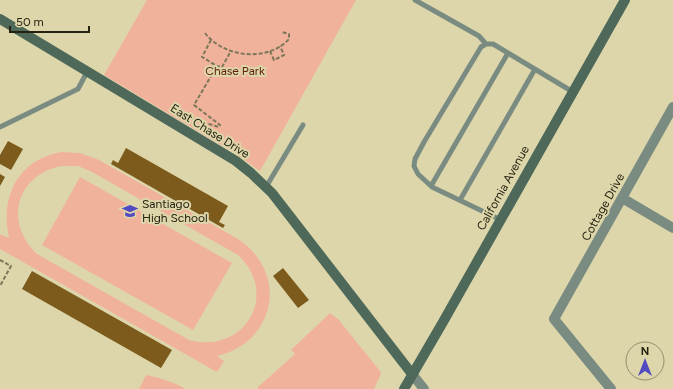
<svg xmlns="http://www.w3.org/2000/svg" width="673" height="389" font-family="Figtree,sans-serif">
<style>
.green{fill:#f1b29c;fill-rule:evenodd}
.building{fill:#7c5b1c}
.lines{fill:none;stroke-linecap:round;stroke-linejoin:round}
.path{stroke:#7c7759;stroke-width:2;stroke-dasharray:4 2;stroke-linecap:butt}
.lane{stroke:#7a8c81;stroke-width:5}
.street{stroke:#7a8c81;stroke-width:10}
.secondary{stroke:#4e695a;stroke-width:10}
.labels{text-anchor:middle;stroke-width:4;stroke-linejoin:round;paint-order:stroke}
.park-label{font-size:12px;fill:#5f220a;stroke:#ddd6aa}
.street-label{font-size:12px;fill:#242110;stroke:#ddd6aa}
.poi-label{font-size:12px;fill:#242110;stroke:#ddd6aa;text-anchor:start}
</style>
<rect width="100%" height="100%" fill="#ddd6aa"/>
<path class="green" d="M147,0h209l-96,171 -24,-17 -132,-79z
M61,152l19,1 19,7 139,79c51,34 38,103 -21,117l7,5 -7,11 -217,-123v-15l9,4c-9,-42 9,-78 52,-86zM62,166h16l14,6 146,83c42,39 7,100 -49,85l-152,-86c-34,-32 -20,-80 25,-88z
M80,177l152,86 -39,67 -151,-85z
M330,313l8,6 42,52 1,3 -7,15h-116v-2l37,-33 -4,-4z
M146,375c15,3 27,7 40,14h-47z"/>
<path class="building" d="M8,141l15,8 -12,21 -11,-6v-9z
M126,148l102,58 -9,16 6,3 -2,3 -112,-64 2,-4 5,3z
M0,174l5,3 -5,9z
M283,268l26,32 -11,8 -25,-32z
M32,271l140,79 -11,18 -139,-79z"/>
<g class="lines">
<path class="path" d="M205,33c18,24 62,30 84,6v-5l-7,-2
M211,40l-9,17 15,9
M270,51l4,9 10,-5 -4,-9
M187,121l2,-3 30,9 1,-2 -26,-20 23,-39 5,1 9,-16
M0,260l11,6 -11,20"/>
<path class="lane" d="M415,0l64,36 7,8
M0,127l78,-38 9,-17
M431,186l77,-133
M266,187l37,-62
M460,200l75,-131
M501,220l-69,-33 -14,-13 -4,-8 1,-7 9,-17 57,-95 5,-3h7l80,48"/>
<path class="street" d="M622,198l51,30
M412,374l12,15
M611,389l-57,-70 119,-212"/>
<path class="secondary" d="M0,19l236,142 15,12 21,20 140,181
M404,389l39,-67 182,-322"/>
</g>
<defs>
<g id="school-bare" transform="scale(1.2)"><path d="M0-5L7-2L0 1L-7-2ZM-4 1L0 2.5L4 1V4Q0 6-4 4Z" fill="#514ac1" stroke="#ddd6aa" stroke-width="2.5" paint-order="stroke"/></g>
</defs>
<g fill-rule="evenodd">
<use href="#school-bare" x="130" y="211"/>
</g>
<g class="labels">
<g class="park-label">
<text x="235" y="75">Chase Park</text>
</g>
<g class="street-label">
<text transform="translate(210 131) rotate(32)" y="4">East Chase Drive</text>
<text transform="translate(503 188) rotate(-61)" y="4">California Avenue</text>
<text transform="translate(603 207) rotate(-61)" y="4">Cottage Drive</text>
</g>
<g class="poi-label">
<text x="142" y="208">Santiago<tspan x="142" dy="14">High School</tspan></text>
</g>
</g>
<g transform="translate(645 361)"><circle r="19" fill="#ddd6aa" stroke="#938e6c"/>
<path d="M0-3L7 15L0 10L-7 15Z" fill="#514ac1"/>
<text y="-6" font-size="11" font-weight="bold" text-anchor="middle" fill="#242110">N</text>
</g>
<path d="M10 26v6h79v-6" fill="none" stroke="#242110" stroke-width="2"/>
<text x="16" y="26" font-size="12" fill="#242110" stroke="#ddd6aa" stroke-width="3" paint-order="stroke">50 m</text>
</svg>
